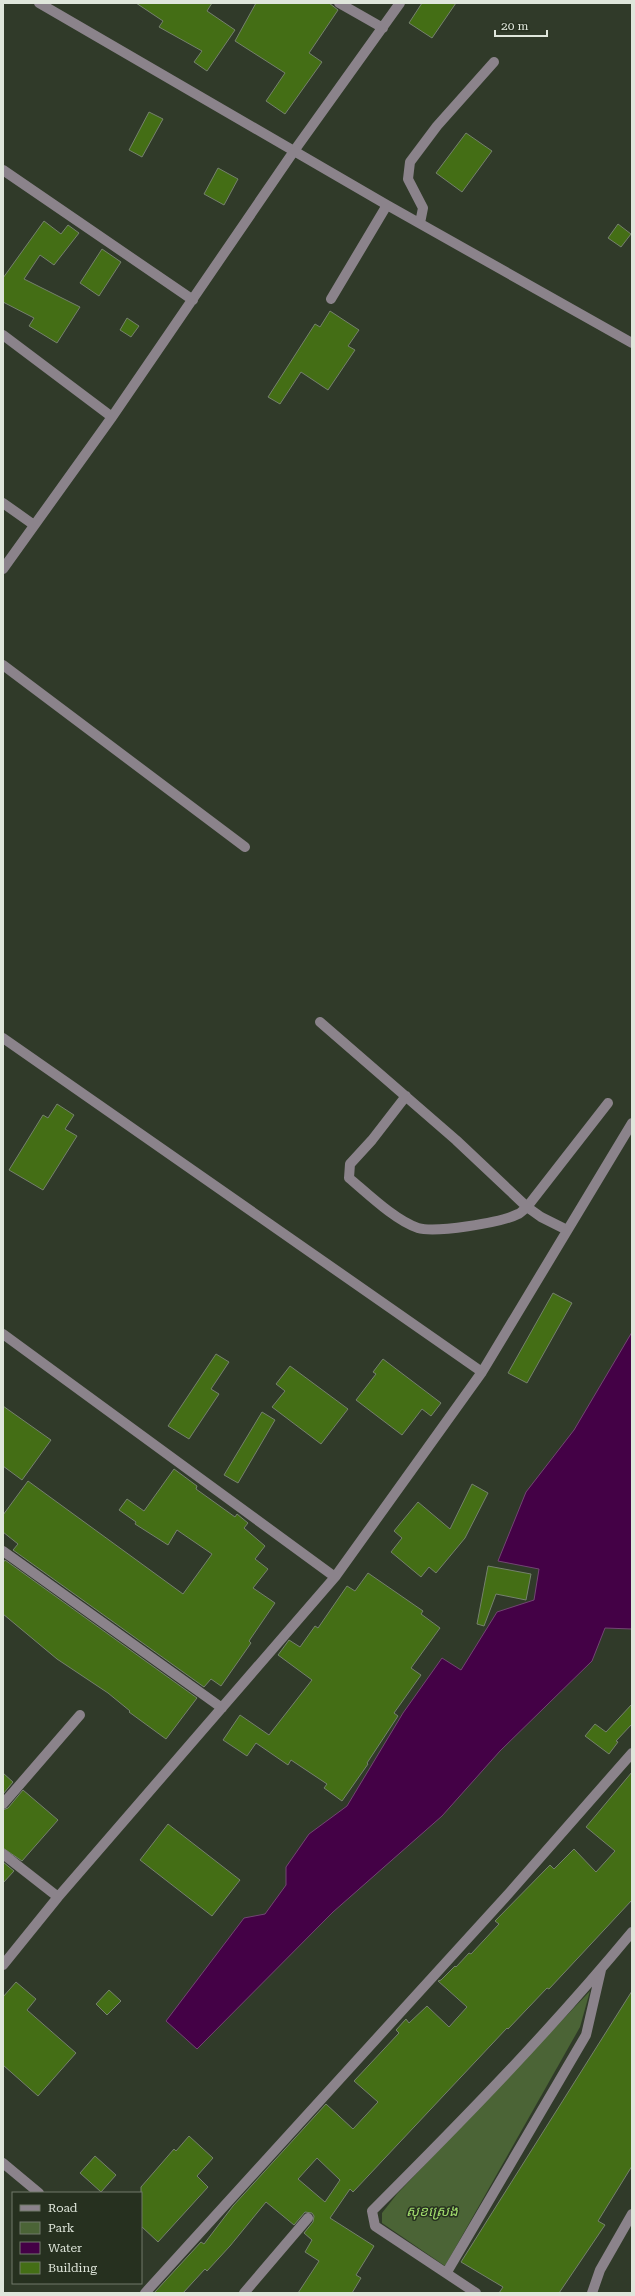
<svg xmlns="http://www.w3.org/2000/svg" width="635" height="2296" font-family="'Roboto Serif','Noto Sans Khmer',serif">
<style>
.green{fill:#4b6436}
.water{fill:#440146;stroke:#724673}
.building{fill:#446e15;stroke:#75816d;fill-rule:evenodd}
.lines{fill:none;stroke-linecap:round;stroke-linejoin:round}
.minor{stroke:#8b838b;stroke-width:10}
.labels{text-anchor:middle;stroke-width:3;stroke-linejoin:round;paint-order:stroke}
.park-label{font-size:14px;font-style:italic;fill:#9fda6b;stroke:#26301f}
</style>
<rect width="100%" height="100%" fill="#303a29"/>
<path class="green" d="M590,1991l-10,36 -135,239 -63,-43v-10l15,-19z"/>
<path class="water" d="M632,1332v297l-27,-1 -13,33 -92,90 -58,65 -109,96 -136,137 -31,-28 78,-103 21,-4 21,-29v-18l23,-33 38,-28 56,-93 39,-55 19,12 36,-58 37,-12 5,-31 -41,-8 28,-69 48,-62z"/>
<path class="building" d="M136,3h76l-5,8 28,19 -28,41 -13,-9 8,-11 -43,-24 4,-6z
M256,3h73l9,7 -29,43 13,9 -37,52 -19,-13 19,-28 -50,-32z
M422,3h34l-24,35 -23,-15z
M149,112l14,7 -21,38 -13,-7z
M466,133l26,18 -30,41 -26,-19z
M218,168l20,11 -14,26 -20,-11z
M44,221l17,13 7,-9 11,8 -25,32 -14,-10 -16,24 56,28 -23,36 -28,-17 5,-8 -31,-16v-24z
M618,224l13,10 -10,13 -13,-9z
M102,249l19,13 -22,34 -19,-13z
M330,311l29,19 -11,16 7,4 -27,40 -27,-18 -21,32 -12,-7 47,-73 5,3z
M127,318l12,8 -8,11 -11,-7z
M57,1104l17,11 -9,14 12,7 -34,54 -34,-20 34,-55 5,3z
M553,1293l19,10 -45,80 -19,-10z
M216,1354l13,8 -18,27 8,5 -30,45 -21,-13z
M383,1359l58,44 -10,13 -9,-7 -20,26 -46,-35 20,-26 -3,-2z
M290,1366l58,43 -27,35 -49,-37 13,-16 -9,-7z
M3,1406l48,34 -29,40 -19,-14z
M262,1412l13,8 -37,63 -14,-8z
M174,1469l23,17 -1,3 39,28 2,-3 11,9 -4,5 21,18 -10,13 13,10 -15,19 22,15 -26,38 2,2 -30,43 -10,-7 -7,8 -191,-137 5,-6 -15,-12v-17l25,-34 155,113 29,-40 -35,-24 -9,15 -33,-21 1,-2 -17,-12 8,-11 17,12z
M472,1484l16,9 -23,45 -29,35 -7,-6 -8,10 -30,-25 11,-14 -8,-7 24,-29 32,27z
M5,1560l192,138 -31,41 -37,-27 1,-1 -22,-18 -51,-34 -54,-45v-51z
M488,1566l43,8 -5,26 -30,-6 -12,32 -7,-2z
M368,1573l55,38 -2,3 19,14 -29,40 10,7 -27,38 4,3 -31,47 1,1 -26,37 -18,-13 3,-4 -36,-24 -3,5 -32,-22 -9,13 -24,-16 17,-25 29,20 43,-55 -34,-25 11,-15 11,7 15,-21 3,2 29,-42 8,5z
M632,1704v20l-16,17 2,1 -9,12 -24,-18 10,-12 11,8z
M632,1772v128l-83,89 -2,-1 -39,41 -1,-1 -154,164 -3,-3 -20,29 44,28 -18,29 5,3 -9,15h-54l21,-32 -14,-9 7,-12 -8,-7 9,-11 1,-6 -2,-3 -7,-1 -11,13 -28,-23 -36,44 -23,25 -2,-2 -22,24h-29l47,-51 3,2 29,-38 93,-102 27,25 25,-27 -24,-21 45,-48 -3,-3 10,-11 3,4 18,-17 22,21 18,-20 -29,-26 3,-1 14,-14 1,1 13,-14 2,1 28,-30 -4,-3 55,-56 4,4 20,-20 22,23 19,-21 -29,-24zM317,2158l23,22 -15,22 -27,-23z
M3,1773l10,9 -10,12z
M23,1790l35,30 -36,41 -19,-13v-38l5,-2z
M168,1824l72,56 -28,36 -72,-56z
M3,1862l11,9 -11,12z
M16,1982l20,17 -9,11 49,43 -38,43 -35,-31v-68z
M109,1990l12,11 -14,14 -11,-11z
M632,1991v175l-34,55 7,4 -46,68h-60l4,-6 -42,-25z
M189,2136l24,22 -16,18 11,11 -50,55 -17,-16v-39l33,-38 2,2z
M95,2156l21,19 -15,17 -21,-19z"/>
<g class="lines">
<path class="minor" d="M39,3l348,202 245,138
M339,3l44,25
M3,170l190,130
M420,223l3,-15 -15,-29 2,-17 27,-36 57,-64
M331,299l56,-94
M3,335l109,82
M3,503l31,22
M3,569l109,-152 182,-266 106,-148
M3,665l242,182
M320,1022l136,118 71,67 81,-104
M3,1038l479,334
M406,1096l-34,44 -22,24 -1,14c19,16 47,43 69,50 17,5 83,-5 100,-14 3,-1 6,-5 9,-7l14,10 26,13
M3,1334l332,243
M3,1551l219,157
M3,1804l77,-89
M3,1854l55,43
M3,1965l55,-68 277,-320 147,-205 150,-249
M3,2163l36,30
M447,2272l139,-237 15,-65
M145,2293l365,-401 122,-139
M244,2293l64,-75
M476,2293l-101,-67 -3,-15c90,-90 179,-181 260,-279
M592,2293l8,-23 32,-56"/>
</g>
<g class="labels">
<g class="park-label">
<text x="432" y="2216">សុខស្រេង</text>
</g>
</g>
<rect width="635" height="2296" fill="none" stroke="#dfe6db" stroke-width="8"/>
<rect x="12" y="2192" width="130" height="92" fill="#26301f" stroke="#70796a"/>
<rect x="20" y="2205" width="20" height="6" fill="#8b838b" stroke="#70796a"/>
<text x="48" y="2212" font-size="12" fill="#dfe6db">Road</text>
<rect x="20" y="2222" width="20" height="12" fill="#4b6436" stroke="#70796a"/>
<text x="48" y="2232" font-size="12" fill="#dfe6db">Park</text>
<rect x="20" y="2242" width="20" height="12" fill="#440146" stroke="#70796a"/>
<text x="48" y="2252" font-size="12" fill="#dfe6db">Water</text>
<rect x="20" y="2262" width="20" height="12" fill="#446e15" stroke="#70796a"/>
<text x="48" y="2272" font-size="12" fill="#dfe6db">Building</text>
<path d="M495 30v6h52v-6" fill="none" stroke="#dfe6db" stroke-width="2"/>
<text x="501" y="30" font-size="12" fill="#dfe6db" stroke="#26301f" stroke-width="3" paint-order="stroke">20 m</text>
</svg>
